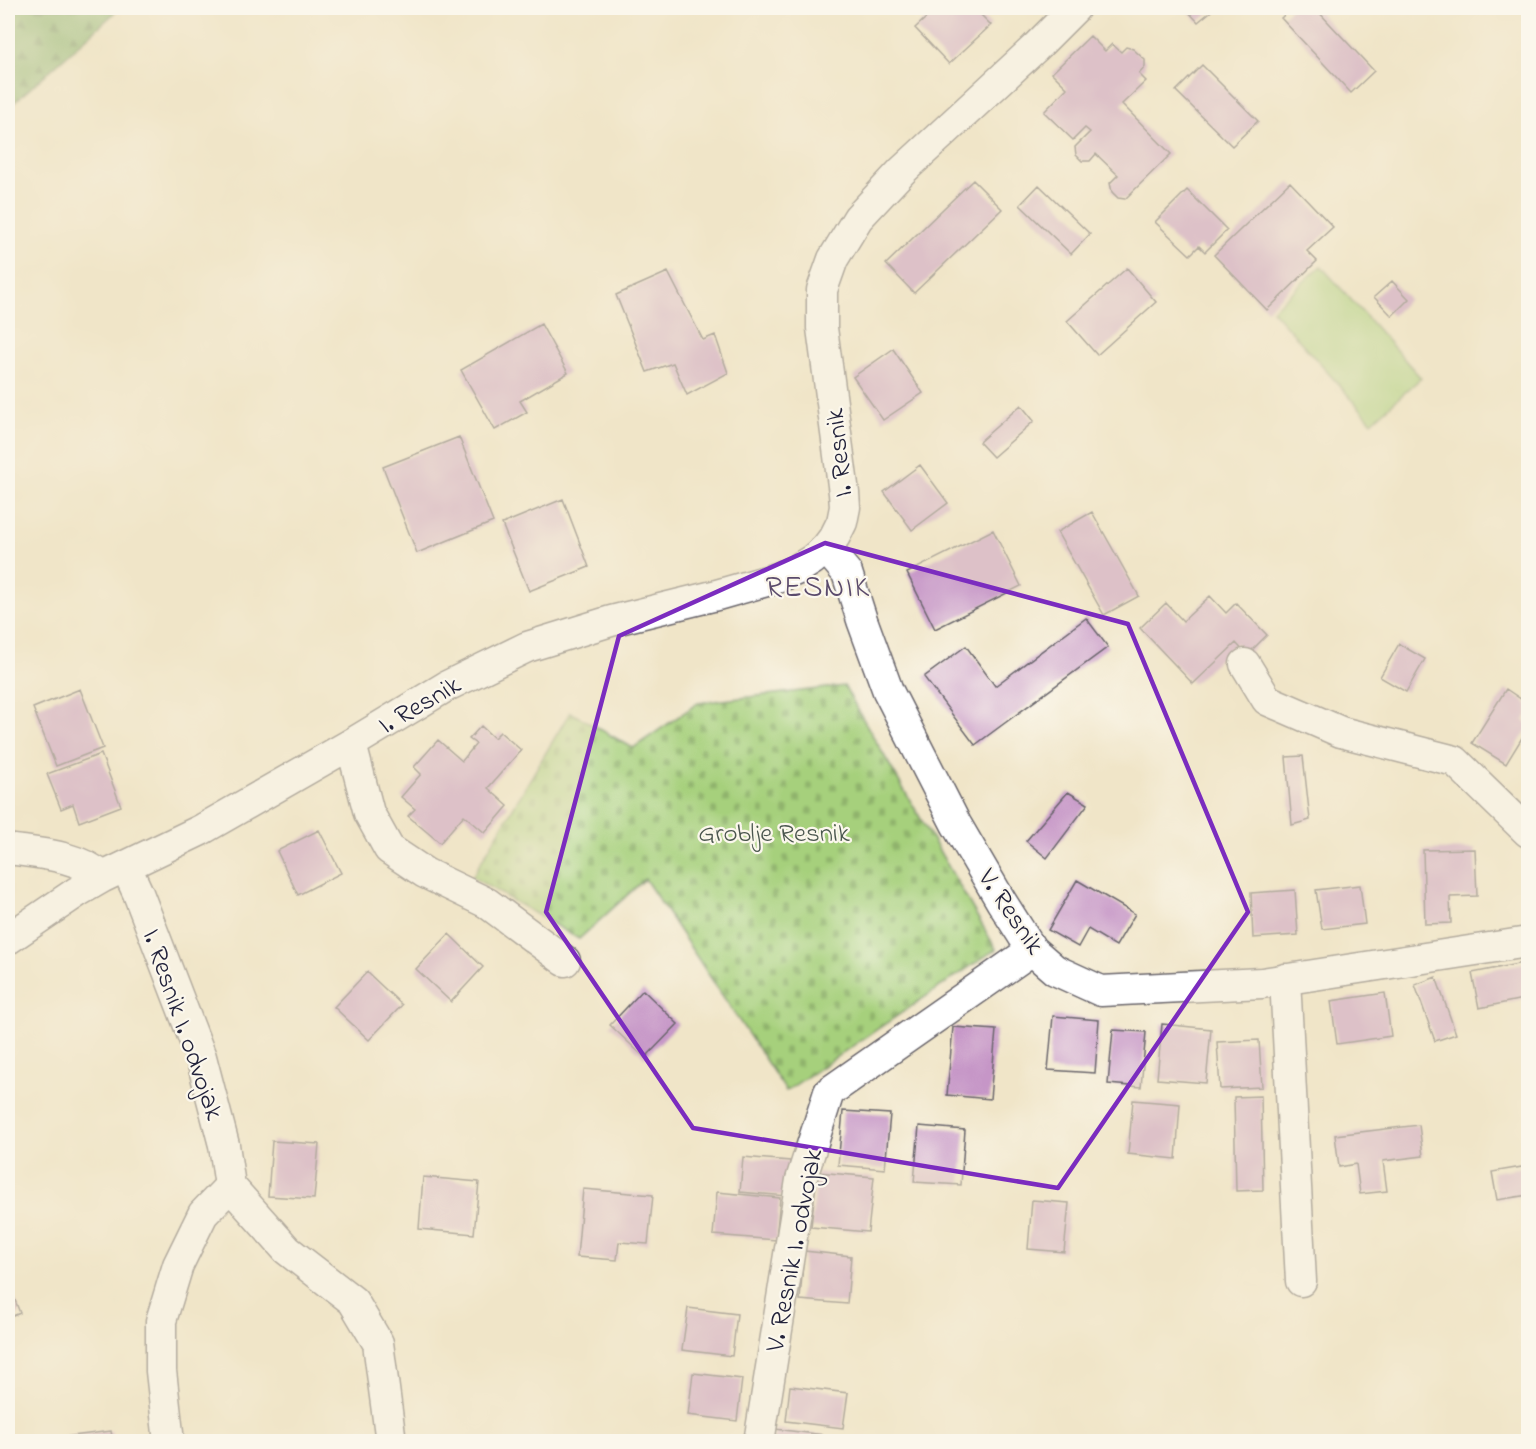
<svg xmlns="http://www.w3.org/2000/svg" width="1536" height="1449" font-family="'Indie Flower',sans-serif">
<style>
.forest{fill:url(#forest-firs);stroke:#536a54;stroke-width:1.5}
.cemetery{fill:url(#cemetery-stones);stroke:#64795c;stroke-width:1.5}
.garden{fill:#a6d07c;stroke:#64795c;stroke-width:1.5}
.building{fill:#c696c7}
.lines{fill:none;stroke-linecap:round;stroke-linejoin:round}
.minor-casing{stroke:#6a666c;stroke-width:33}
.minor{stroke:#fff;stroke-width:30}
.marked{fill:none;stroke:#7b2cbf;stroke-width:4.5;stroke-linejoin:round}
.labels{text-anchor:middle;stroke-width:4.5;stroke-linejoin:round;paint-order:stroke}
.street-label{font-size:27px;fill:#22223b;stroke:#fbf7ec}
.park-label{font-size:27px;fill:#4a564e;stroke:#fbf7ec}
.quarter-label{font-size:30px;letter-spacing:1.5px;fill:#5b4b6c;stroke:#fbf7ec}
</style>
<defs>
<pattern id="forest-firs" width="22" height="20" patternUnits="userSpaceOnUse" patternTransform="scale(1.5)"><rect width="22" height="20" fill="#84b26c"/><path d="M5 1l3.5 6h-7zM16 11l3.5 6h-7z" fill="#6c905a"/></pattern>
<pattern id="cemetery-stones" width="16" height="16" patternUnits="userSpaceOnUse" patternTransform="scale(1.5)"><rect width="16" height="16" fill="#a6d07c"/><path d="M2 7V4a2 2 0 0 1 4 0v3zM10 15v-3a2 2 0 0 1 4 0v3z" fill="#8fb26c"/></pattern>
</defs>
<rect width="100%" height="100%" fill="#fbf7ec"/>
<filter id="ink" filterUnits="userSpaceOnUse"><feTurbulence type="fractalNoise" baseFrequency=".0167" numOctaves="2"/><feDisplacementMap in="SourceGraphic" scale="12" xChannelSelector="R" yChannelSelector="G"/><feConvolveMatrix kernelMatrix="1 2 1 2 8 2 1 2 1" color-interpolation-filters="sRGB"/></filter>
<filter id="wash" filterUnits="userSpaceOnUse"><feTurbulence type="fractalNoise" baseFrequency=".008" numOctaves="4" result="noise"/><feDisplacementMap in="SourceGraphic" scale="24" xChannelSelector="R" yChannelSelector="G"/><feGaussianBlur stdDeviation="1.35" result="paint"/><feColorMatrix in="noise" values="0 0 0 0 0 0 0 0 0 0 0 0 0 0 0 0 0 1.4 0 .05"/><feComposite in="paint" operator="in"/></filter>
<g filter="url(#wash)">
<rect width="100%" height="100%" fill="#f0e5c8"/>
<path class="forest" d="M8,8h112l-112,100z"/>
<path class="cemetery" d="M844,686l152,263 -210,142 -141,-212 -66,60 -107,-62 98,-165 63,36 65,-45z"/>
<path class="garden" d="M1321,266l100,112 -49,44 -100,-112z"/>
<g id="blocks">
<path class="building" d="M937,8h37l17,17 -42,39 -34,-36z
M1185,8h30l-17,14z
M1292,8h23l59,63 -23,22 -70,-75z
M1090,36l15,15 7,-7 9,8 5,-5 7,2 12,11v7l-6,7 7,7 -24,23 49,50 -46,45 -7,-1 -6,-6 -2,-9 8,-8 -22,-21 -6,7h-8l-6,-6 -1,-8 15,-15 -5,-4 -12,12 -29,-28 23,-24 -15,-15z
M1202,65l56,56 -26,25 -56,-55z
M973,180l29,29 -88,84 -28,-29z
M1290,182l43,45 -26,24 10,10 -50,49 -53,-55z
M1039,185l51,49 -19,20 -51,-49z
M1187,190l40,40 -22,22 -6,-6 -9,9 -35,-33z
M1127,268l29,34 -59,53 -30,-34z
M668,272l35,68 12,-5 13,38 -41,22 -14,-32 -26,9 -31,-77z
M1392,281l17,18 -17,17 -18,-19z
M541,324l27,49 -48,28 7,11 -32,18 -34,-60z
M893,349l30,44 -40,27 -30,-43z
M1021,405l13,16 -41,36 -14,-15z
M459,437l34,85 -76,31 -34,-86z
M920,465l28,38 -36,27 -28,-38z
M563,499l26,68 -60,24 -27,-67z
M1092,512l47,84 -35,19 -47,-83z
M993,530l28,56 -86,43 -28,-56z
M1210,596l16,17 10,-10 31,32 -20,20 -11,-12 -43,41 -53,-56 26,-25 17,18z
M1086,618l22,29 -133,98 -51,-68 42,-31 29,40z
M1399,644l26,15 -19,33 -26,-15z
M80,689l23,59 -47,18 -23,-58z
M1506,689l22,15v9l-4,8 4,3v4l-22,36 -34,-21z
M481,726l13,12 6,-6 21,18 -33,38 20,18 -23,27 -21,-18 -24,28 -32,-27 7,-7 -14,-12 20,-23 -7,-7 24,-27 24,21 14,-17 -7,-5z
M101,754l20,52 -42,16 -6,-18 -12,5 -14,-35z
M1303,756l7,64 -18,5 -6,-68z
M1068,792l20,12 -41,54 -21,-17z
M319,830l22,43 -43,22 -21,-44z
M1475,849l2,47 -27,1 1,26 -26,1 -2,-74z
M1077,880l58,34 -19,32 -28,-17 -10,18 -30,-17z
M1360,885l5,39 -43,5 -6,-39z
M1295,890l3,45 -45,3 -2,-45z
M449,934l34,33 -32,35 -35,-33z
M1528,962v36l-49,10 -7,-35z
M367,972l35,33 -33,35 -35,-33z
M1436,977l20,57 -21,7 -20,-56z
M643,990l35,34 -33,34 -35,-33z
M1385,993l6,43 -54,8 -6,-43z
M1053,1016l46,4 -4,53 -47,-3z
M1162,1024l49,5 -5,54 -49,-4z
M953,1027l43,3 -6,69 -43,-4z
M1113,1030l33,2 -5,55 -33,-3z
M1259,1040l3,47 -42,2 -3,-47z
M1261,1096l2,94 -27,1 -2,-94z
M1133,1100l47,4 -4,55 -48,-5z
M843,1111l47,3 -5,55 -47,-4z
M1419,1125l4,31 -40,5 4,30 -27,3 -4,-30 -17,3 -4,-32z
M919,1126l46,4 -4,55 -47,-3z
M272,1141l47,3 -5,55 -46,-3z
M743,1157l47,4 -3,35 -47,-4z
M1528,1166v29l-31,5 -5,-28z
M817,1172l57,5 -6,55 -57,-5z
M423,1177l56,5 -5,52 -55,-5z
M583,1189l70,6 -5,49 -29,-2 -2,18 -40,-3z
M717,1192l63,6 -4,42 -63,-5z
M1032,1200l37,3 -5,49 -36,-3z
M804,1251l47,5 -4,48 -47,-4z
M8,1282l12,31 -12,5z
M688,1308l49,6 -5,42 -50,-6z
M693,1373l49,6 -5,42 -49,-6z
M790,1386l58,7 -5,35 -57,-7z
M775,1429l49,6 -1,7h-50z
M111,1431l2,11h-48v-5z"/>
</g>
</g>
<g filter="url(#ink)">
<use href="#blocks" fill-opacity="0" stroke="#6a666c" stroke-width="1.5"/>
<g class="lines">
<g class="minor-casing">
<path id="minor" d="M826,548l21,25 15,47 26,71 68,133 45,77 31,49 23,20 46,21 161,-8 266,-41
M1245,664l22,36 74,32 114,29 73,71
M351,744l18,69 20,36 36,24 62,30 78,58
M8,849c33,5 68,6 95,28
M126,867l12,26 63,164 23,88 6,41 57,64 66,51 25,42 13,99
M8,939l69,-47 26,-15 98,-47 150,-86 96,-58 80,-39 84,-26 106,-26 60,-17 19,-8 16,-10 14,-12 9,-12 7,-14 3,-15 -1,-14 -22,-165v-38l11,-31 25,-41 44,-47 133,-123 40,-40
M1285,979l16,302
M169,1442l-8,-71v-50l17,-56 25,-51 27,-28
M759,1442l42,-262 28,-88 203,-142"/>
</g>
<use href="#minor" class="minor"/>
</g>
</g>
<path d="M0 0H1536V1449H0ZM825,543l303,81 120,288 -190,276 -365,-60 -147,-216 73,-276z" fill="#f0e5c8" fill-opacity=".55" fill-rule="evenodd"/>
<path class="marked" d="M825,543l303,81 120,288 -190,276 -365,-60 -147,-216 73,-276z"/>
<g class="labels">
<g class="street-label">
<text transform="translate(838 453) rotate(-96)" y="9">I. Resnik</text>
<text transform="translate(419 704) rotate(-30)" y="9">I. Resnik</text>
<text transform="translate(1012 911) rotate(56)" y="9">V. Resnik</text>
<text transform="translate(184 1024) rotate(71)" y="9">I. Resnik I. odvojak</text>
<text transform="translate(793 1250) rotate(-79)" y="9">V. Resnik I. odvojak</text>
</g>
<g class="park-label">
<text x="774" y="841">Groblje Resnik</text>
</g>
<g class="quarter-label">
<text x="818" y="596">RESNIK</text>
</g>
</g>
<rect width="1536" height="1449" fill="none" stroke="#fbf7ec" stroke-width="30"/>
</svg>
